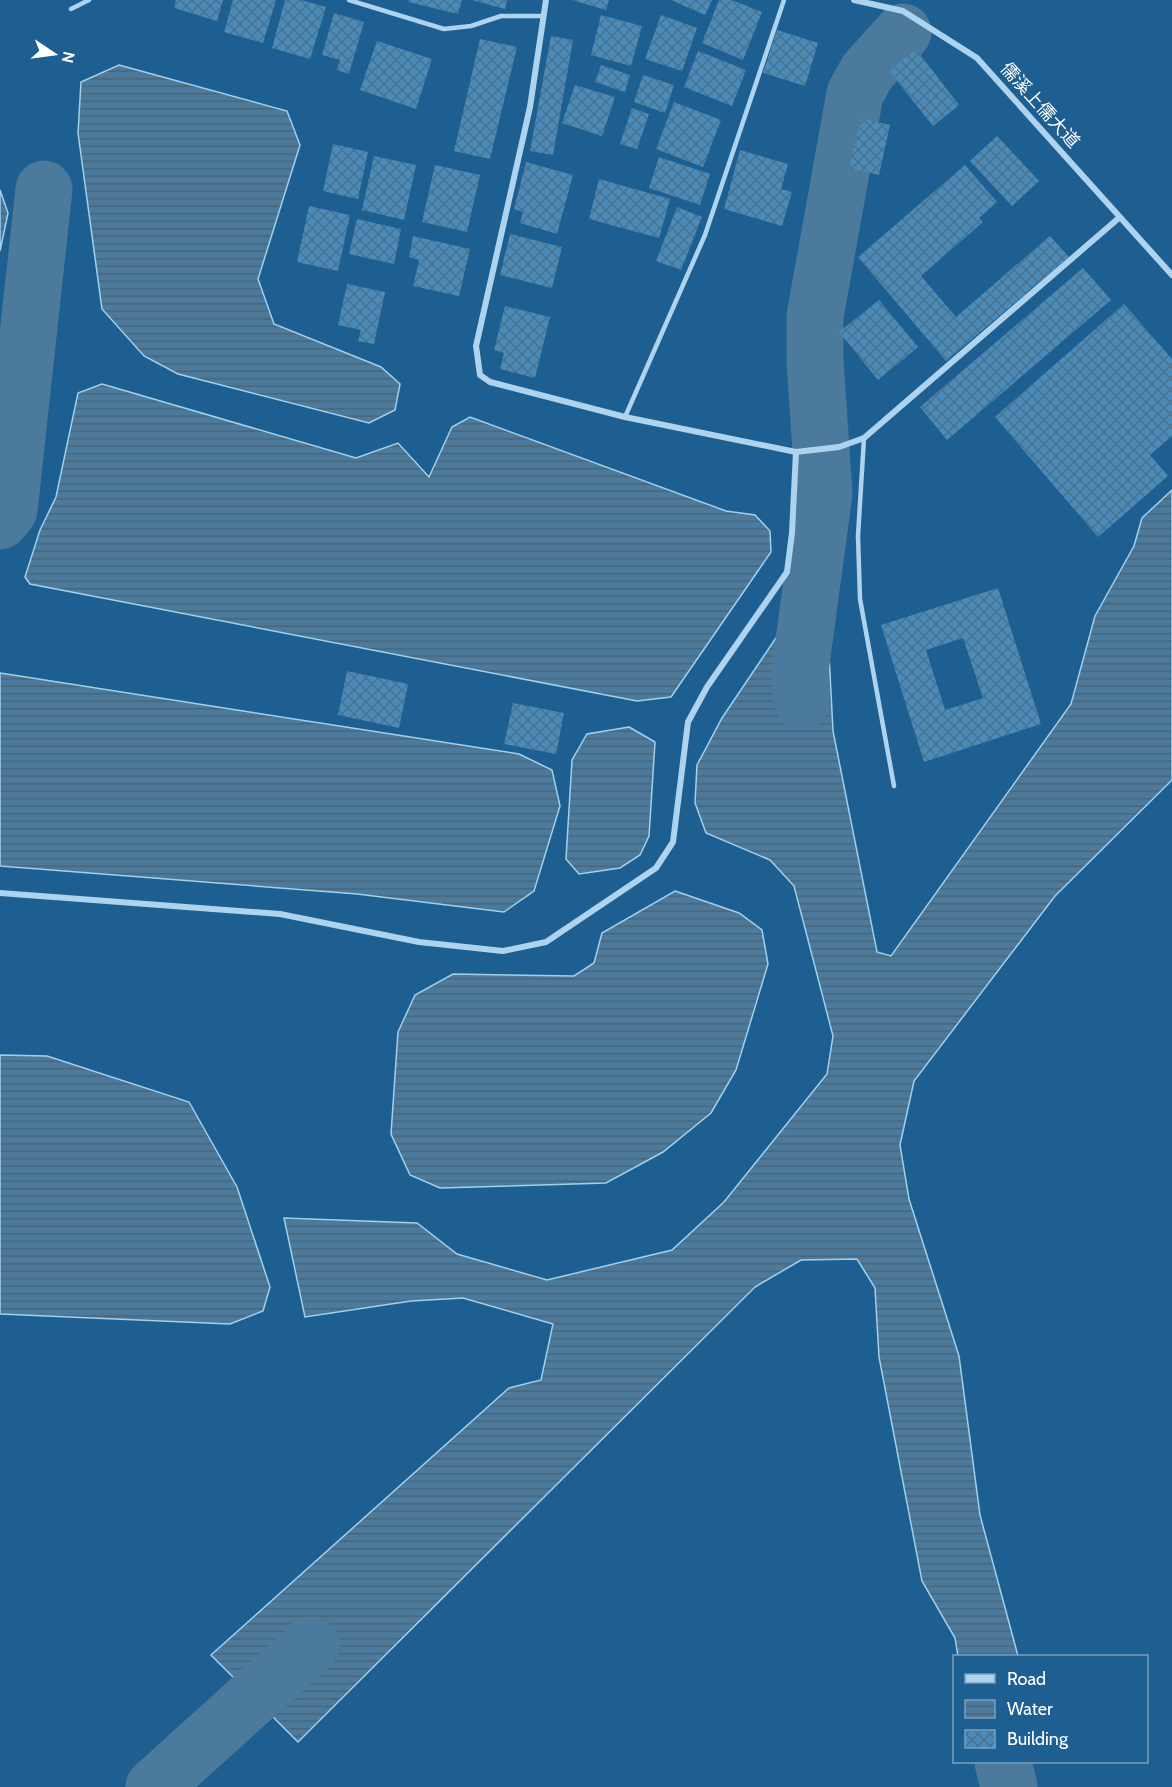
<svg xmlns="http://www.w3.org/2000/svg" width="1172" height="1787" font-family="Cabin,'Noto Sans SC',sans-serif">
<style>
.water{fill:url(#water-rules);stroke:#a1d0ef;stroke-width:1.5}
.lines{fill:none;stroke-linecap:round;stroke-linejoin:round}
.river{stroke:#4c7a9c;stroke-width:57}
.building{fill:url(#building-cross-hatch);fill-rule:evenodd}
.lane{stroke:#aed3ee;stroke-width:4.5}
.street{stroke:#aed3ee;stroke-width:6}
.labels{text-anchor:middle;stroke-width:4.5;stroke-linejoin:round;paint-order:stroke}
.street-label{font-size:18px;fill:#fff;stroke:#1e5f91}
</style>
<defs>
<pattern id="water-rules" width="6" height="5" patternUnits="userSpaceOnUse" patternTransform="scale(1.5)"><rect width="6" height="5" fill="#4c7a9c"/><path d="M0 2.5h6" fill="none" stroke="#4c6374"/></pattern>
<pattern id="building-cross-hatch" width="8" height="8" patternUnits="userSpaceOnUse" patternTransform="scale(1.5)"><rect width="8" height="8" fill="#4a8bb9"/><path d="M0 0l8 8M0 8l8-8" fill="none" stroke="#4b728d"/></pattern>
</defs>
<rect width="100%" height="100%" fill="#1e5f91"/>
<path class="water" d="M119,65l168,46 13,34 -42,134 16,45 107,43 19,17 -5,26 -26,13 -191,-49 -34,-18 -42,-47 -24,-176 3,-51z
M0,190l8,23 -8,38z
M102,384l254,74 42,-15 31,34 23,-50 18,-10 256,94 29,4 15,16 1,21 -100,145 -34,4 -607,-117 -5,-7 15,-47 16,-33 22,-104z
M1172,490v290l-117,116 -141,185 -14,64 9,54 50,157 21,159 38,141h-60l-3,-18 -33,-57 -43,-224 -4,-69 -18,-29 -56,1 -46,27 -457,455 -87,-87 298,-267 32,-8 12,-56 -90,-26 -52,3 -106,16 -21,-99 133,5 40,31 90,26 125,-30 52,-48 103,-128 6,-38 -39,-150 -24,-26 -64,-27 -11,-30 2,-38 25,-47 60,-89 45,-13 6,115 44,221 14,4 180,-252 24,-88 39,-70 8,-28z
M0,673l519,81 33,16 8,36 -26,85 -30,21 -147,-18 -357,-28z
M629,727l26,15 -6,94 -9,19 -20,13 -41,6 -13,-15 6,-99 15,-26z
M675,891l64,22 23,17 6,34 -32,106 -25,43 -48,39 -57,31 -166,5 -30,-13 -19,-41 7,-102 17,-37 38,-21 121,2 20,-13 8,-30z
M0,1055l47,1 142,46 48,85 33,100 -7,24 -33,13 -230,-10z"/>
<g class="lines">
<path class="river" d="M0,521l9,-11 35,-321
M802,701l-2,-30 24,-178 -9,-132v-45l40,-222 12,-22 36,-40
M1003,1762l6,25
M154,1787l157,-142"/>
</g>
<path class="building" d="M176,0h47l-6,21 -43,-13z
M233,0h43l-13,43 -39,-11z
M285,0h16l25,7 -16,52 -38,-11z
M409,0h53l-4,14 -50,-12z
M472,0h35l-2,9z
M572,0h37l-3,10z
M671,0h41l-7,15z
M719,0h13l30,12 -19,48 -41,-17z
M334,13l30,9 -15,52 -12,-4 3,-10 -18,-5z
M601,15l41,11 -11,40 -40,-11z
M661,15l36,13 -15,43 -37,-12z
M777,30l41,13 -13,43 -42,-13z
M551,36l22,4 -20,115 -23,-4z
M480,39l37,8 -27,112 -36,-8z
M377,41l55,18 -16,50 -56,-19z
M916,49l43,56 -26,21 -44,-55z
M698,51l48,19 -14,36 -48,-19z
M601,65l29,10 -5,17 -30,-10z
M643,75l31,10 -9,28 -31,-11z
M575,85l40,12 -13,39 -40,-13z
M674,102l47,18 -18,47 -47,-18z
M632,108l17,6 -12,35 -17,-5z
M861,118l29,7 -11,50 -30,-7z
M997,136l42,45 -27,25 -42,-45z
M333,144l35,8 -10,47 -35,-8z
M740,150l48,14 -7,25 11,3 -10,34 -58,-17z
M374,156l42,9 -12,55 -42,-10z
M659,157l51,17 -10,31 -51,-17z
M526,162l47,13 -16,59 -37,-11 3,-11 -9,-3z
M435,165l45,10 -13,57 -45,-10z
M965,165l32,37 -18,16 4,4 -62,54 35,41 94,-81 19,21 -123,104 -88,-104z
M599,179l71,20 -11,39 -70,-19z
M309,206l41,9 -12,56 -41,-9z
M677,207l25,10 -21,53 -25,-9z
M357,219l44,10 -7,35 -45,-10z
M510,234l52,13 -10,41 -52,-13z
M413,236l57,13 -11,47 -46,-10 6,-26 -10,-3z
M1083,268l28,32 -164,140 -27,-33z
M347,284l38,8 -11,52 -16,-3 3,-11 -23,-5z
M879,300l39,47 -40,33 -39,-48z
M1124,304l48,55v77l-22,19 18,21 -70,61 -103,-120z
M505,306l45,11 -15,61 -35,-9 4,-16 -10,-3z
M998,588l43,136 -117,38 -43,-137zM963,638l20,60 -38,12 -19,-60z
M347,671l61,13 -9,44 -61,-13z
M513,703l51,10 -8,41 -52,-10z"/>
<g class="lines">
<path class="lane" d="M349,0l95,29 27,-3 30,-10h43
M71,9l18,-9
M625,417l80,-182 79,-235
M864,438l-6,98 2,63 34,187"/>
<path class="street" d="M546,0l-16,107 -54,239 4,29 10,7 135,35 171,35 43,-5 25,-9 256,-221
M854,0l49,11 74,47 195,217
M0,893l280,21 139,28 84,9 43,-9 110,-74 17,-26 15,-120 19,-35 80,-115 5,-39 4,-81"/>
</g>
<g class="labels">
<g class="street-label">
<text transform="translate(1040 105) rotate(48)" y="6">儒溪上儒大道</text>
</g>
</g>
<rect x="953" y="1655" width="195" height="108" fill="#1e5f91" stroke="#789fbd" stroke-width="1.5"/>
<rect x="965" y="1674" width="30" height="9" fill="#aed3ee" stroke="#789fbd" stroke-width="1.5"/>
<text x="1007" y="1685" font-size="18" fill="#ffffff">Road</text>
<rect x="965" y="1700" width="30" height="18" fill="url(#water-rules)" stroke="#789fbd" stroke-width="1.5"/>
<text x="1007" y="1715" font-size="18" fill="#ffffff">Water</text>
<rect x="965" y="1730" width="30" height="18" fill="url(#building-cross-hatch)" stroke="#789fbd" stroke-width="1.5"/>
<text x="1007" y="1745" font-size="18" fill="#ffffff">Building</text>
<g transform="translate(54 54) rotate(103)" stroke="#1e5f91" stroke-width="4.5" paint-order="stroke">
<path d="M0-4.5L10 22L0 15L-10 22Z" fill="#ffffff"/>
<text y="-9" font-size="16" font-weight="bold" text-anchor="middle" fill="#ffffff">N</text>
</g>
</svg>
